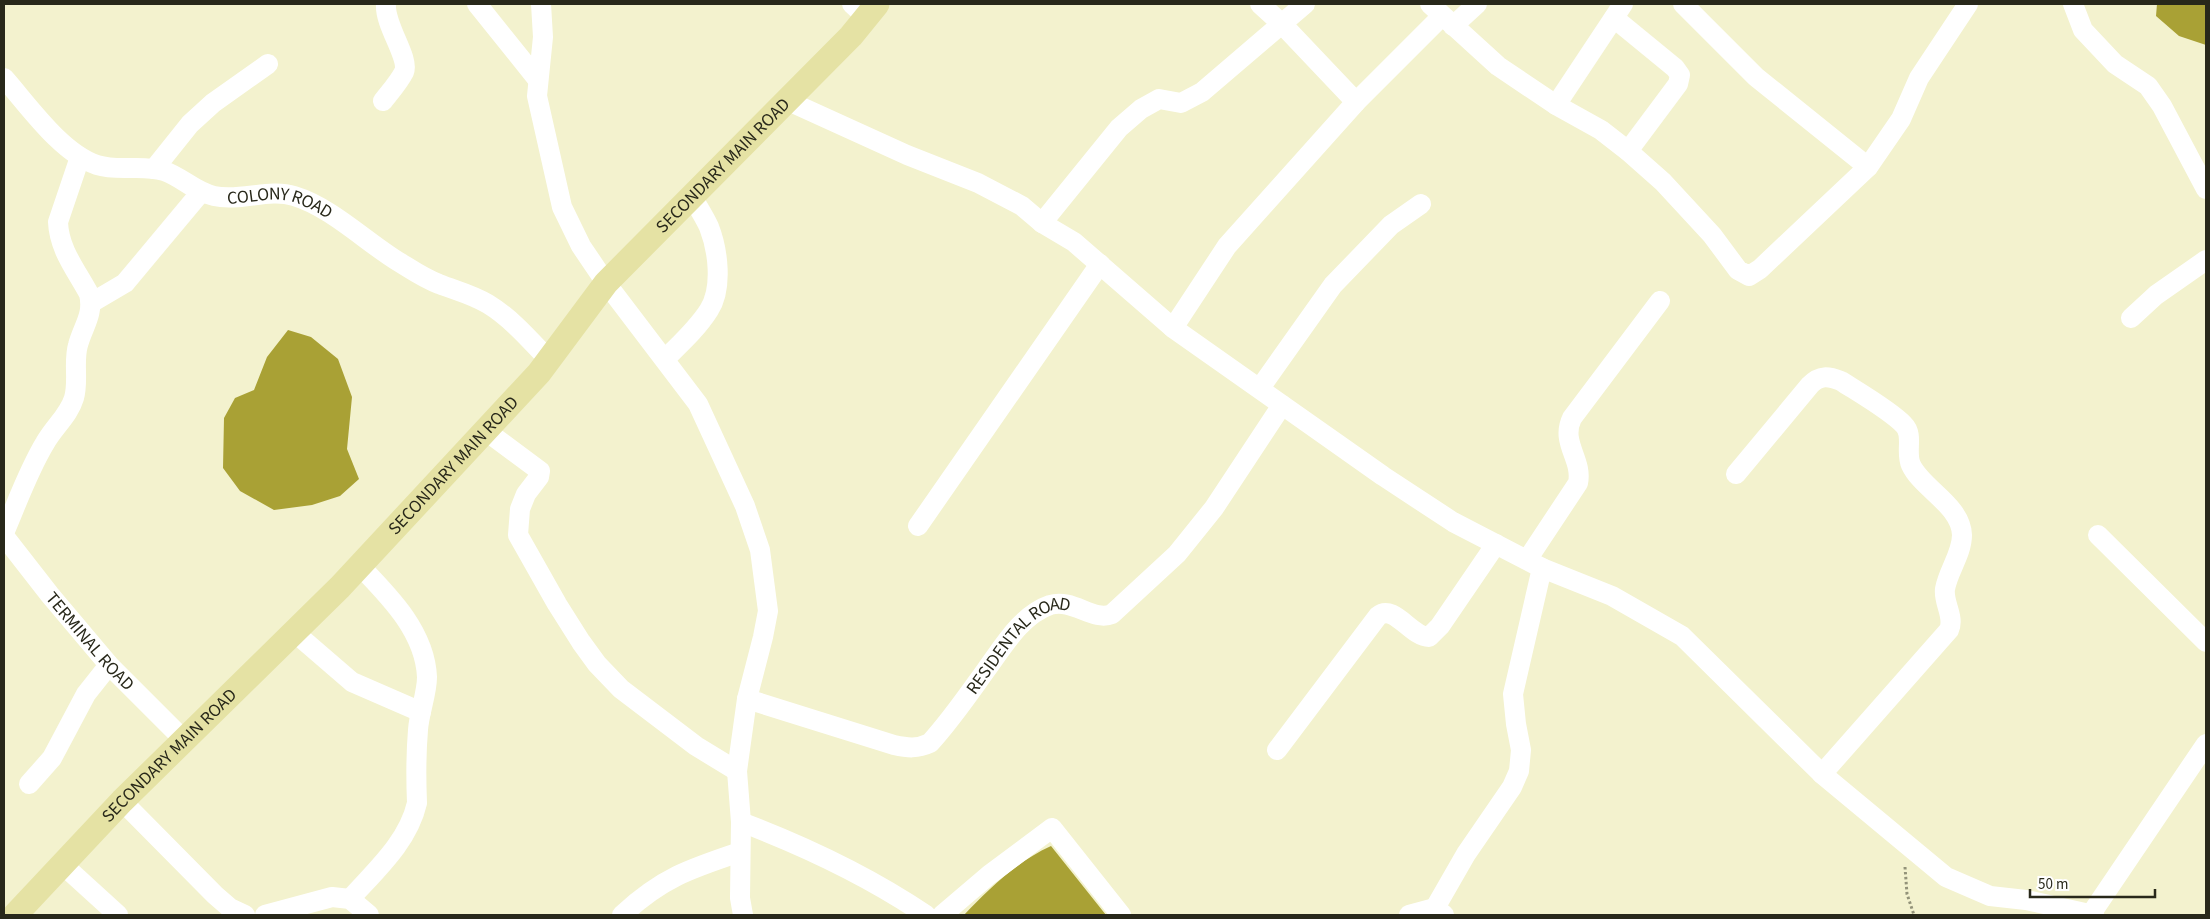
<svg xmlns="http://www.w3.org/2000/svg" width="2210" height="919" font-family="'Source Sans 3',sans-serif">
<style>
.water{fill:#a9a135}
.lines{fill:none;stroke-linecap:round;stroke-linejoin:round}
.path{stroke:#939379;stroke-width:3;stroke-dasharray:2.5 2.5;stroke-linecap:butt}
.minor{stroke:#fff;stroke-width:20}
.major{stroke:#e5e2a4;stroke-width:25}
.labels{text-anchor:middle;stroke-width:5;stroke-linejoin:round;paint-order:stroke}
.street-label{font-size:18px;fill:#28281a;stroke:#fff}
</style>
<rect width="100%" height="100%" fill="#f3f2ce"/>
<path class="water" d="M2157,4h49v41l-27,-9 -23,-20z
M288,330l23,7 27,22 14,38 -5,52 12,30 -19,17 -28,9 -38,5 -34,-19 -17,-23 1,-50 11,-20 19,-8 13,-33z
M1051,846l55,69h-142c26,-27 52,-53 87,-69z"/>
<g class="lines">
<path class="path" d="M1905,867l2,27 7,21"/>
<g class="minor">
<path d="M477,4l61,76"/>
<path d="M541,4l2,33 -6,59 25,111 19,39 25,37 92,121 47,102 15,44 8,61 -5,26 -16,62 -10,72 4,51 -1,76 3,17"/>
<path d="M852,4l14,13"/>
<path d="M1260,4l22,20 74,78"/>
<path d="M1430,4l68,62 58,39 45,25 27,21 35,31 49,53 26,35 11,6 11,-7 108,-102 33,-48 18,-41 49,-74"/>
<path d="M1683,4l73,73 112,90"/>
<path d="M2073,4l10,26 32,34 33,22 14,20 44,83"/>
<path d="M1614,18l61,50 5,7 -2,9 -50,67"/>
<path d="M1453,26l24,-22"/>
<path id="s1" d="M4,78c24,27 57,75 93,87 22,7 45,-1 67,6 18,6 31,21 50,25 26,6 55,-8 80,0 37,11 72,46 105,66 13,8 26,17 40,22 18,7 32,10 49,20 23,14 42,36 61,56"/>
<path d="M786,100l121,55 71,28 44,23 20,17 32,19 99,86 210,148 70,46 89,46 70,28 70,40 140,138 124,103 44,19 36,4 68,15"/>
<path d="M383,101c7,-9 16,-19 21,-29 6,-14 -20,-47 -18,-68"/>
<path d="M1556,105l67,-101"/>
<path d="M154,169l36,-45 23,-21 55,-39"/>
<path d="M1042,223l77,-95 22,-19 18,-10 22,4 21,-11 103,-88"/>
<path d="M91,303l34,-20 76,-91"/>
<path d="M2131,318l25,-23 50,-35"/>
<path d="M1173,328l54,-82 129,-144 86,-86"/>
<path d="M665,359c15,-15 32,-30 44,-49 14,-22 9,-60 0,-83 -5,-11 -12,-21 -17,-31"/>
<path d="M1260,388l73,-103 58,-60 30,-21"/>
<path d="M486,431l54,40 -1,6 -13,17 -6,15 -2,26 39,69 24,38 16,22 24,25 75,57 41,25"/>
<path d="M1736,474l74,-89c10,-10 18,-9 31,-4 17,11 50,30 63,44 10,10 1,27 7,40 11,24 50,40 51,70 0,19 -14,36 -17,54 -2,14 10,28 4,41l-127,144"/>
<path d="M918,526l182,-262"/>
<path d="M4,533c13,-30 24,-62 41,-90 9,-16 24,-28 29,-45 5,-17 -1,-36 4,-53 5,-19 16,-30 11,-51 -12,-23 -30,-44 -31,-72l22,-65"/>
<path d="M2098,535l108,107"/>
<path id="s2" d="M4,536l46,59 59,70 74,74"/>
<path d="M1527,560l51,-77c5,-24 -18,-40 -6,-65l88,-117"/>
<path d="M294,632l58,50 69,30"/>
<path id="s3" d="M747,699l147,46c14,3 23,4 36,-2 21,-23 38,-48 56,-73 17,-23 35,-55 64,-65 23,-7 43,17 62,9l65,-60 37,-46 68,-103"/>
<path d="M1277,750l101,-134c16,-13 33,21 51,21l11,-11 56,-82"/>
<path d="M29,784l23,-26 34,-64 23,-29"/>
<path d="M122,801l93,94 15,13 15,7"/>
<path d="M741,822c66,25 127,54 185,93"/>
<path d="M62,864l56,51"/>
<path d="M350,899c26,-29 58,-57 67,-96 -1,-24 -1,-49 1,-73 1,-17 9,-36 9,-53 -2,-46 -39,-82 -68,-112"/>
<path d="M1435,908l31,-54 46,-67 7,-16 2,-21 -5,-26 -3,-30 29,-126"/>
<path d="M2091,914l115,-170"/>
<path d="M265,915l67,-18 18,2 19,16"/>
<path d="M622,915c40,-37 67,-46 118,-63"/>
<path d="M942,915l47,-40 63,-47 69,87"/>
<path d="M1409,915l26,-7 9,7"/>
</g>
<path class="major" id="s4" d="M15,915l107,-114 218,-214 199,-214 67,-90 245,-247 26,-32"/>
</g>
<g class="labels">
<g class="street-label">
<text dy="6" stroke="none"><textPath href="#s4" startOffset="1032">SECONDARY MAIN ROAD</textPath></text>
<text dy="6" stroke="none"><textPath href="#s1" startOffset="320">COLONY ROAD</textPath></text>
<text dy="6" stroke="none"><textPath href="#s4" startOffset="628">SECONDARY MAIN ROAD</textPath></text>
<text dy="6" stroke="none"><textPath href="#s2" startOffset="136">TERMINAL ROAD</textPath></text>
<text dy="6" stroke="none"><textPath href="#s3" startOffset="326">RESIDENTAL ROAD</textPath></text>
<text dy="6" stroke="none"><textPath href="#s4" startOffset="222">SECONDARY MAIN ROAD</textPath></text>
</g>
</g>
<rect width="2210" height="919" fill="none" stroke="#28281a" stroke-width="10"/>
<path d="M2030 889v8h125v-8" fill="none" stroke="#28281a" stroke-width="2.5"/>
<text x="2038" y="889" font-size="15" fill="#28281a" stroke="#ffffff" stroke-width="4" paint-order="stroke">50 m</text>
</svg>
